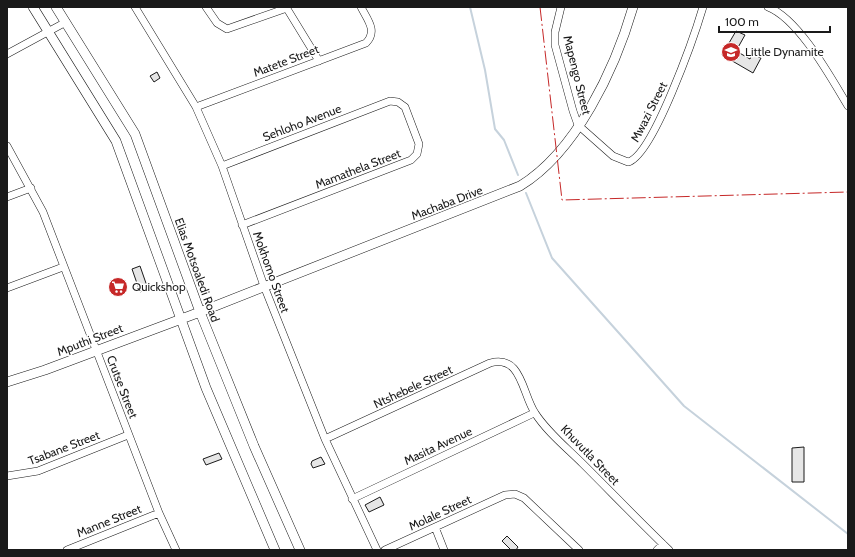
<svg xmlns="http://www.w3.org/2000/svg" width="855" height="557" font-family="Cabin,sans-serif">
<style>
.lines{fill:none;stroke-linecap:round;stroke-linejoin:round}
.stream{stroke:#c6d2dc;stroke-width:2}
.building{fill:#e6e6e6;stroke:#1a1a1a}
.street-casing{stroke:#1a1a1a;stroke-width:8}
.secondary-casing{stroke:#1a1a1a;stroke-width:10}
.street{stroke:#fff;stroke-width:7}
.secondary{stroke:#fff;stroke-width:9}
.power{stroke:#c62828;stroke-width:1;stroke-dasharray:14 3 2 3;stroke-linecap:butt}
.labels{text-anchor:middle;stroke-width:3;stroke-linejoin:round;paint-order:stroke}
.poi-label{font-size:12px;fill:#1a1a1a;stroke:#fff;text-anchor:start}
.street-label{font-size:12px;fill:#1a1a1a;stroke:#fff}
</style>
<rect width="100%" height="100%" fill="#fff"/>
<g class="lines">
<path class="stream" d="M470,7l15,63 10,59 9,11 14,35
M526,193l26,65 132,148 164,128"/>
</g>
<path class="building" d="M736,31l9,4 -9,16 14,8 2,-5 9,4 -8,15 -31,-18z
M157,72l3,6 -6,4 -4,-6z
M140,266l8,23 -8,3 -8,-23z
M804,447v35h-12v-34z
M219,453l3,6 -16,6 -3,-6z
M321,457l4,7 -12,4 -2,-4 1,-3z
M380,497l4,8 -15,7 -4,-7z
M507,536l11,11 -2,3h-5l-9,-9z"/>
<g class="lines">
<g class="street-casing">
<path id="street" d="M135,7l61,100 26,59 42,120 61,153 52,111
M206,7l11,16 10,6 60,-21
M286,7l33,54
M561,7l-6,25v13l18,66 5,14 35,31 15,6c25,-6 67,-128 75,-155
M768,7c31,12 63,71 80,99
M7,54l59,-32
M196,107l170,-64c12,-12 1,-24 -5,-36
M7,146l36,66 116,301 17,37
M222,166l168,-65 8,1 7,5 14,37 -2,10 -6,6 -169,65
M7,197l24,-9
M7,288l56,-21
M325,439l165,-76c32,-9 32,31 45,50 12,19 32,35 48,51 29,29 57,58 86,86
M7,476l31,-5 90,-36
M352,499l182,-86
M435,527l9,23
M67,550l92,-37
M385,550l120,-55 10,-1 9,4 55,52
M657,550l6,-6"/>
</g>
<g class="secondary-casing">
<path id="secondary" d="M33,7l83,134 90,247 69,162
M56,7l79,127 65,178 54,134 46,104
M7,382l38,-12 155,-58 320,-126c56,-34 95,-117 113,-179"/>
</g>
<use href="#street" class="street"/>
<use href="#secondary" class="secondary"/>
<path class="power" d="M540,7l22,193 286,-8"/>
</g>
<defs>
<g id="school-disc" transform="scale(1)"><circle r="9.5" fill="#c62828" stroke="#fff"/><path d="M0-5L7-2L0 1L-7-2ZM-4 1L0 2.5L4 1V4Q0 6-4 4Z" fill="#fff"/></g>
<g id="supermarket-disc" transform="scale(1)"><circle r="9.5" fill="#c62828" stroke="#fff"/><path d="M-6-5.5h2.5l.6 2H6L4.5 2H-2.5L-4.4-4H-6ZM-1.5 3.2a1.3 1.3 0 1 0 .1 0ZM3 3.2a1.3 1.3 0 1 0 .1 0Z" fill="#fff"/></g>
</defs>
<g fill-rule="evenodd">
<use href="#school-disc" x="731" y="52"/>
<use href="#supermarket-disc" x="118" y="287"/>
</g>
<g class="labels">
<g class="poi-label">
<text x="745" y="56">Little Dynamite</text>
<text x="132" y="291">Quickshop</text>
</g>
<g class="street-label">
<text transform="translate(286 61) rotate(-21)" y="4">Matete Street</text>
<text transform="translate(577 75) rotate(76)" y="4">Mapengo Street</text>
<text transform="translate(649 112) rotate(-63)" y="4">Mwazi Street</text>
<text transform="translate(302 123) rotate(-21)" y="4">Sehloho Avenue</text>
<text transform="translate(358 169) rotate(-21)" y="4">Mamathela Street</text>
<text transform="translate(447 203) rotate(-21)" y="4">Machaba Drive</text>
<text transform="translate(197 270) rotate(70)" y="4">Elias Motsoaledi Road</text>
<text transform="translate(271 272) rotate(70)" y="4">Mokhomo Street</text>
<text transform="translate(90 340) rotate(-21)" y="4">Mputhi Street</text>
<text transform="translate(122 387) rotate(69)" y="4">Crutse Street</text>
<text transform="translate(413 387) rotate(-25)" y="4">Ntshebele Street</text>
<text transform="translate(438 446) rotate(-25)" y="4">Masita Avenue</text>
<text transform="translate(64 448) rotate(-21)" y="4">Tsabane Street</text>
<text transform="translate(590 455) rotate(46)" y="4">Khuvutla Street</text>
<text transform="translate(440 513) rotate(-25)" y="4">Molale Street</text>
<text transform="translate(109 521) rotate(-22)" y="4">Manne Street</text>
</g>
</g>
<rect width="855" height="557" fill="none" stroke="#1a1a1a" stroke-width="16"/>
<path d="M719 26v6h111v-6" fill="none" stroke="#1a1a1a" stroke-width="2"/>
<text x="725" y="26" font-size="12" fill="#1a1a1a" stroke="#ffffff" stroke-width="3" paint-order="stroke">100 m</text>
</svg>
